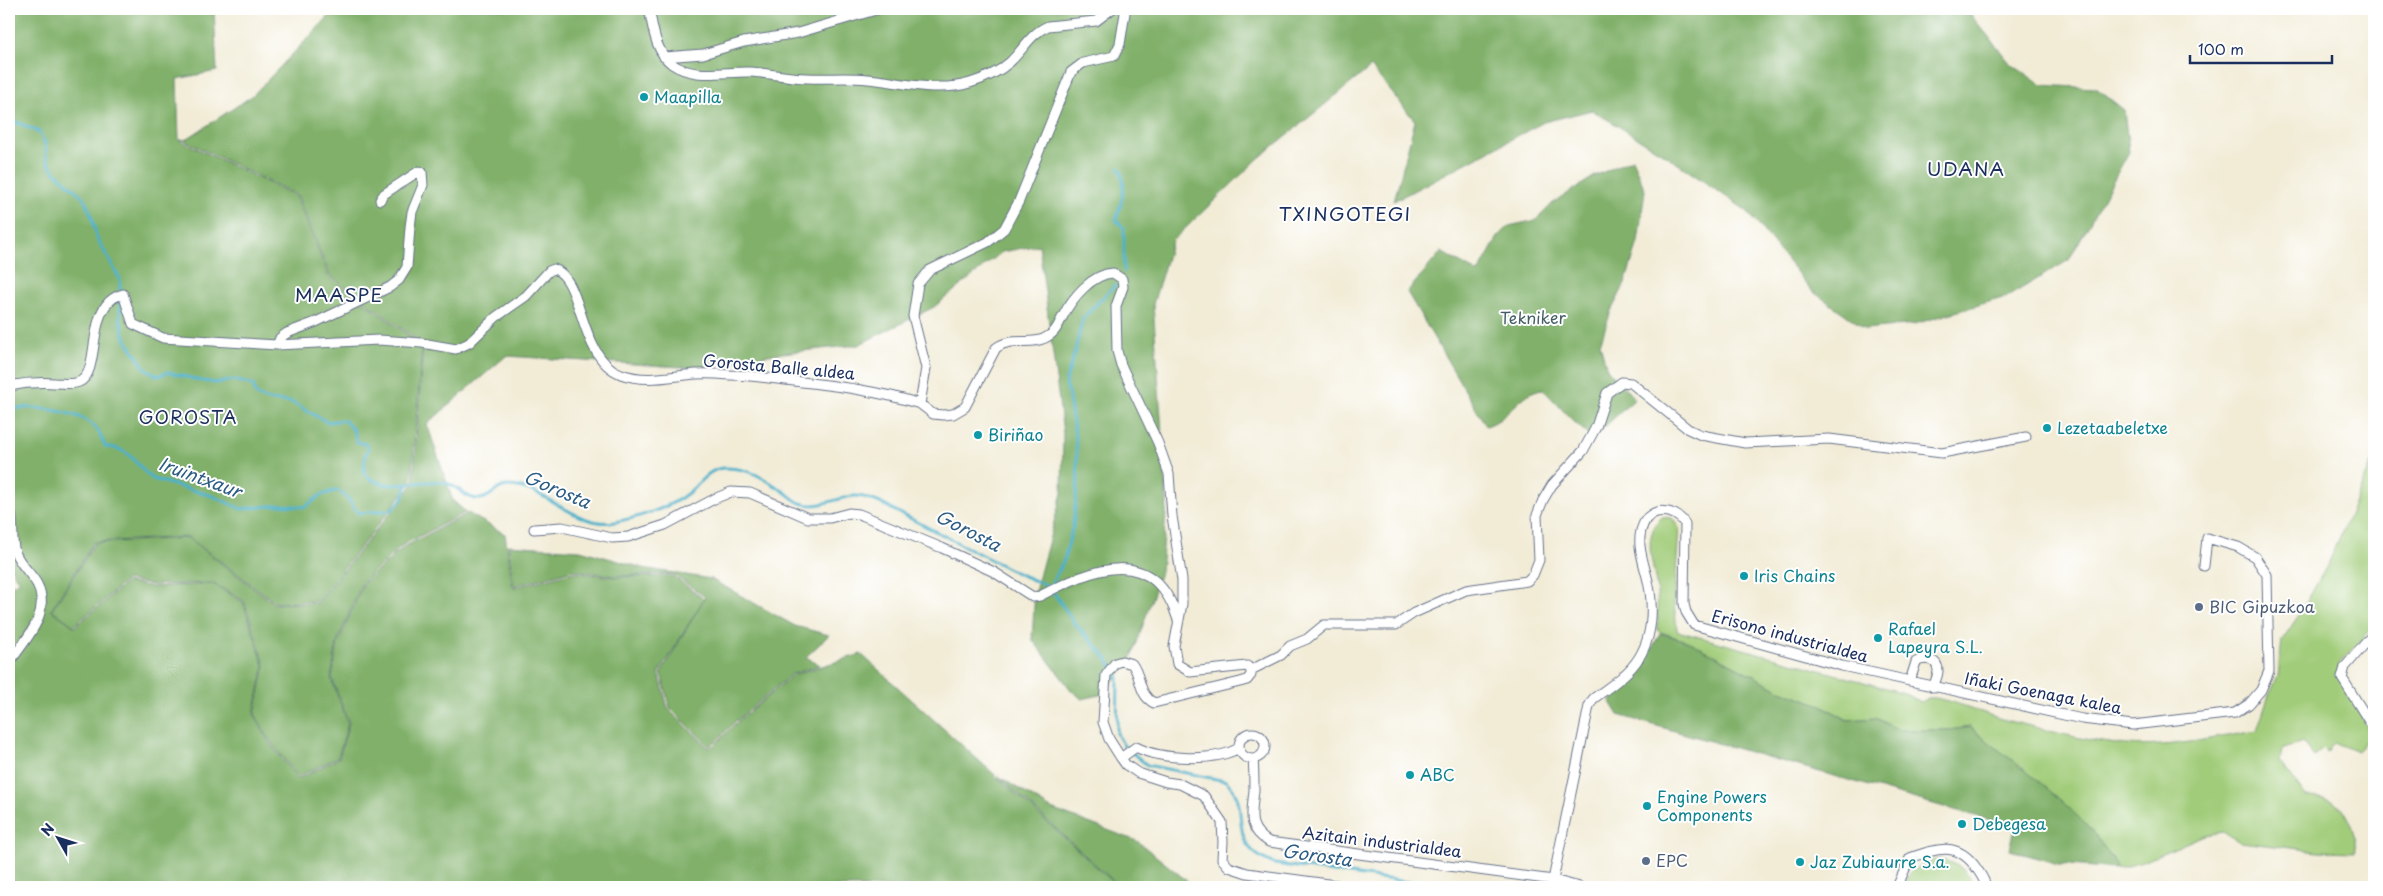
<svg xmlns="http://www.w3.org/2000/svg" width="2383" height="896" font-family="'Playpen Sans',sans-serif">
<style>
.green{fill:#a1cc79;stroke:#5e7e6c}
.forest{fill:#80b069;stroke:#4e7064}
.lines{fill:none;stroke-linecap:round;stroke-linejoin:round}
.stream{stroke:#4cb1cb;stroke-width:3}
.street-casing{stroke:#667188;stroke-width:11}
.street{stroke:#fff;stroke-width:9}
.culture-dot{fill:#0f9aa8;stroke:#fff;stroke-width:2}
.service-dot{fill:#5c6f8a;stroke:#fff;stroke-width:2}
.labels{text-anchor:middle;stroke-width:4;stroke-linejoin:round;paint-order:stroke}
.culture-label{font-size:16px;fill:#0d838f;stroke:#fff;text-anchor:start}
.park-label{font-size:16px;fill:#435e66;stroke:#fff}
.street-label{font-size:16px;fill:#1b2f5e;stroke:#fff}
.service-label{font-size:16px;fill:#4e5e75;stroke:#fff;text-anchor:start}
.neighbourhood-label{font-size:18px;letter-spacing:1px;fill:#1b2f5e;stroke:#fff}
.water-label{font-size:18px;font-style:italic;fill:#2c5c84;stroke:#fff}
.quarter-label{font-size:19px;letter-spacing:1px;fill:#1b2f5e;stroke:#fff}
</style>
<rect width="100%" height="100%" fill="#fff"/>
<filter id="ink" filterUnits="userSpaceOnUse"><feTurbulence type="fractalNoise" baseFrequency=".02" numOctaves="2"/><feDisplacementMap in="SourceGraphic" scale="10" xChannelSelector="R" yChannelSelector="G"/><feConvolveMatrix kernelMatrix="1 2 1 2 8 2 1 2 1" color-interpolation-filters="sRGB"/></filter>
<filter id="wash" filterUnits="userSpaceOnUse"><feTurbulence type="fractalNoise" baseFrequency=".0096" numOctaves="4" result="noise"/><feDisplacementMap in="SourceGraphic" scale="20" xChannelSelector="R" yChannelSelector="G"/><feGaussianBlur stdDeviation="1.12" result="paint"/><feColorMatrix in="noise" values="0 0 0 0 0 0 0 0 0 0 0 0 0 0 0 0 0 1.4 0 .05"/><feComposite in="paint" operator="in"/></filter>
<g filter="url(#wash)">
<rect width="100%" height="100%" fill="#f2ecd7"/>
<path class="green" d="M2372,462l2,1v162l-34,38 -2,11 21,36 12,24 -14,18 -23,-10 -7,11 -4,-4 -9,8 -12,-15 -20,8 -2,11 26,36c39,0 47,20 50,55l-38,-1 -78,-9 -17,-10 -19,3 -61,27 -26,7 -6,-13 -141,-129 -21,3h-50l-23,-12 -28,2 -27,-15 -41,-15 -88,-47 -34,-12c-1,-13 0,-26 -1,-39 -2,-26 -17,-54 5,-75l10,1 7,10 -5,75 3,27 4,2 223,61 17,9c3,-1 5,-3 7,-4 14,-3 63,19 81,23 36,8 70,19 108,23 46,6 95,-6 140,-13l13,-39 8,-16 4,-36 19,-28 28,-50z
M1940,859c16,5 29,10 33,28h-70c5,-18 20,-25 37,-28z"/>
<path class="forest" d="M9,9h205l3,62 -40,8 2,61 117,56 33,81 93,68 -11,138 -93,118 -42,2 -88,-66 -94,5 -43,68 24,17 52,-45 25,5 61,-3 30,18 21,63 -10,49 15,28 29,37 41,-21 10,-35 -17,-45 6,-35 25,-59 39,-36 66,-35 37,21 8,54 60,-16 41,5 59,-1 31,23 -45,74 9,36 42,40 27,-27 56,-47 68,-21 258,233h-1110v-301l10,-4 -10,-17z
M336,9h1630l44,54 31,22 55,3 28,22 5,42 -60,108 -60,36 -94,28 -49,5 -54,-38 -65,-80 -85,-58 -70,-43 -48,12 -150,79 21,-80 -44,-54 -112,91 -87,83 -19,63 14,198 -6,70 -31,91 -30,32 -18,4 -11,-9 -39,-51 3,-48 27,-98 1,-60 -24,-188 -37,7 -68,55 -76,38 -84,9 -78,14 -190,-12 -79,68 26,77 13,11 -65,34 -39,37 -25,59 -6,36 17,46 -10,33 -40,20 -28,-36 -15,-27 10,-49 -21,-64 -31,-18 -61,2 -25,-5 -53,46 -22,-16 43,-67 93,-5 87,66 43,-1 95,-119 10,-140 -93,-68 -33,-81 -116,-56 4,1 67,-44z
M1632,159l13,31 -7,52 -13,42 -14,27 -11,33 7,25 28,30 -43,39 -22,-20 -27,-29c-23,2 -34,31 -57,37l-79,-134 34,-40 37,21 20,-36 11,-11 27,-6 18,-18 41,-26z
M508,545l72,5 63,18 68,11 84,47 34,9 -23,22 14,8 -28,9 -56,47 -26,26 -40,-39 -9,-35 44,-76 -32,-23 -59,2 -41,-6 -59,16z
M1660,633l32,10 88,47 41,15 26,15 29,-2 23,12h50l21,-3c43,35 126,92 147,142l-59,-5 -48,-14 5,-23 -397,-112 -8,-13 37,-44z
M998,776l53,33 86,32 58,46h-75z"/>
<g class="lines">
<path class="stream" d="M9,119l30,13 6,11 2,18 8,11 28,25 8,17 6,24 23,41v42l6,19 19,28 13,8 10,-4 34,9 15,2 17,-3 19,5 3,10 11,5 24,2 36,20 17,-2 10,11 3,11 9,2 2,5 -3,9 -1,15c21,24 55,3 82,10 13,3 20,17 34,16 12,-1 17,-14 29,-13 38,1 65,42 106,36 22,-4 55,-14 73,-29 12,-9 19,-24 36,-25 25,-1 42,11 62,25 4,3 10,9 15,10 19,7 37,-7 55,-7 8,0 16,4 22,6l139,71 33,14 14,-27 9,-34 5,-46 -2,-39 -10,-61 8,-25 9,-37 32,-33
M1119,168c9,17 2,35 -3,52l8,8v43
M9,410c19,-6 72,1 86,17 5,5 7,14 11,20 27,1 28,18 47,32l60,17 28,13 40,-4 24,2 16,-12 17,-5 11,10 9,13 34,-3 11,-12 4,-14
M1054,593l21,31 32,34 11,20 -1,56 7,12 23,19 79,16c30,28 -6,62 49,83l171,23"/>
</g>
</g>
<g filter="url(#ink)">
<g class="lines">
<g class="street-casing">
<path id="street" d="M649,9c4,18 6,43 23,55 23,16 53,7 78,8 19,1 38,6 57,6 20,1 40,-1 61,1 33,3 68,14 102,4 13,-4 29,-11 40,-21 13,-12 21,-29 38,-36l48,-5 16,-12
M1124,9l1,4 -5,31 -6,12 -31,7 -12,9 -52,129 -15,28 -16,13 -58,28 -12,14 -5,32 13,52 -6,36 13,10 10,1 10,-1 12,-7 31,-59c16,-13 37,0 54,-13 7,-4 9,-12 13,-19 9,-18 29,-42 50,-43l9,6 1,8 -7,19 1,45 4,14 37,78 11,31 3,42 10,64v24l-8,42 3,18 13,8 57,-6 4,4v5l-4,5 -7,2 -86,21c-16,-8 -12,-26 -22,-39l-10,-3 -7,2 -9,12 -3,47 6,17 12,19 15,-11c25,13 79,15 103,1
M664,57l39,-3 41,-12 54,-9 81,-24
M380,200l4,-6 35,-23 3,1 1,13 -11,27 -2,15 -3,40 -8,13 -9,7 -74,35 -29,11 -7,5 -3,7 102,-5 43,3 34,6 13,-6 27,-26 30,-21 23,-25 5,-2c30,10 24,89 67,105 24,9 50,2 75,0 11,-1 23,0 34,1 21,0 43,4 64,6 43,5 85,10 126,23
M9,386c15,-3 31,-4 46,-3 8,0 17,2 24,-1 24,-10 4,-78 44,-88l10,30 30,14 114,7
M9,507c7,15 1,30 6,45 5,13 16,21 22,32 15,30 -12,56 -28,79
M534,529l28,-2 50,11 16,-1 37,-12 49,-26 17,-7 19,1 58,25h22l19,-5 10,1 83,34 52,24 39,25 7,-1c53,-28 114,-53 138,24
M2374,633l-29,34 -3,11 32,51
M1251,670l30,-15 9,-9 17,-7 17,-14h72l18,-12 52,-23 61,-9 6,-6 6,-15 -2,-45 6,-15 9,-15 31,-34 13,-24 11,-34 15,-11 9,1 57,46 13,6 44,8 84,-4 113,14 84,-16
M1910,681l6,-19c9,-5 22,-3 22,9 0,5 -3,11 -5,16
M1239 746a13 13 0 1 1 26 0a13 13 0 1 1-26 0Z
M1121,758l5,7 12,8 28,9 14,2 24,12 18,26 1,20 -1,17 7,8 18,6 103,14
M1253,759c1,10 1,21 1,31 -2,24 -8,38 15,52l284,38 27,7
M1553,880l36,-174 4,-7c13,-10 28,-19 39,-32 22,-25 23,-62 14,-94 -4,-15 -10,-33 -3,-48 7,-19 33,-17 42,-1l-1,80 2,8 8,13 148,41 240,53 51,6 102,-12 14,-9 12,-14 8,-19 -2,-96 -12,-18 -17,-10 -31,-9 -3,28
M1897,887l13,-29c28,-10 48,-17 67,11 4,6 8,11 9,18"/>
</g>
<use href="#street" class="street"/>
</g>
</g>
<g class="culture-dot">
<circle cx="644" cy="97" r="5"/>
<circle cx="2047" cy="428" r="5"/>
<circle cx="978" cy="435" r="5"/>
<circle cx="1744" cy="576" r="5"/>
<circle cx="1878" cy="638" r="5"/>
<circle cx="1410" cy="775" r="5"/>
<circle cx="1647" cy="806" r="5"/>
<circle cx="1962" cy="824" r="5"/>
<circle cx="1800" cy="862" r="5"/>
</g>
<g class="service-dot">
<circle cx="2199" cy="607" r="5"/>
<circle cx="1646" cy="861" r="5"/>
</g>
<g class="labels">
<g class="culture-label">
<text x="654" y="103">Maapilla</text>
<text x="2057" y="434">Lezetaabeletxe</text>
<text x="988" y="441">Biriñao</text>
<text x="1754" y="582">Iris Chains</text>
<text x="1888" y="635">Rafael<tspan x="1888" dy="18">Lapeyra S.L.</tspan></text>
<text x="1420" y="781">ABC</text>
<text x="1657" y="803">Engine Powers<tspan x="1657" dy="18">Components</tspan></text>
<text x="1972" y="830">Debegesa</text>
<text x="1810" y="868">Jaz Zubiaurre S.a.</text>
</g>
<g class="park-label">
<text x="1533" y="324">Tekniker</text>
</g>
<g class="street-label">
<text transform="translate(779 367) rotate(5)" y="6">Gorosta Balle aldea</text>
<text transform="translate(1790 636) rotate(15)" y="6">Erisono industrialdea</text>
<text transform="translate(2043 693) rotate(11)" y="6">Iñaki Goenaga kalea</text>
<text transform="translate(1382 842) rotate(7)" y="6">Azitain industrialdea</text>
</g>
<g class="service-label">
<text x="2209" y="613">BIC Gipuzkoa</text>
<text x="1656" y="867">EPC</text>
</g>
<g class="neighbourhood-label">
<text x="188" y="424">GOROSTA</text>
</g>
<g class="water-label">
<text transform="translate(200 478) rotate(20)" y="6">Iruintxaur</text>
<text transform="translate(557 490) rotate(23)" y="6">Gorosta</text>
<text transform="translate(968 531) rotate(27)" y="6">Gorosta</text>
<text transform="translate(1317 856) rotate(8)" y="6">Gorosta</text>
</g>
<g class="quarter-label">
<text x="1966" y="176">UDANA</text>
<text x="1345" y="221">TXINGOTEGI</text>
<text x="339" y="302">MAASPE</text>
</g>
</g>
<rect width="2383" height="896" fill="none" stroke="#fff" stroke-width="30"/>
<g transform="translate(58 838) rotate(309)" stroke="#ffffff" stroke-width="4" paint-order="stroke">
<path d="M0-4L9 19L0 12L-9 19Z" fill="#1b2f5e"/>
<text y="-8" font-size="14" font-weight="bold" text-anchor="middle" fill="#1b2f5e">N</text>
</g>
<path d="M2190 55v8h142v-8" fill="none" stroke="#1b2f5e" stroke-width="2.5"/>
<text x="2198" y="55" font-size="15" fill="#1b2f5e" stroke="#ffffff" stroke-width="4" paint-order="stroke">100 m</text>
</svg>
